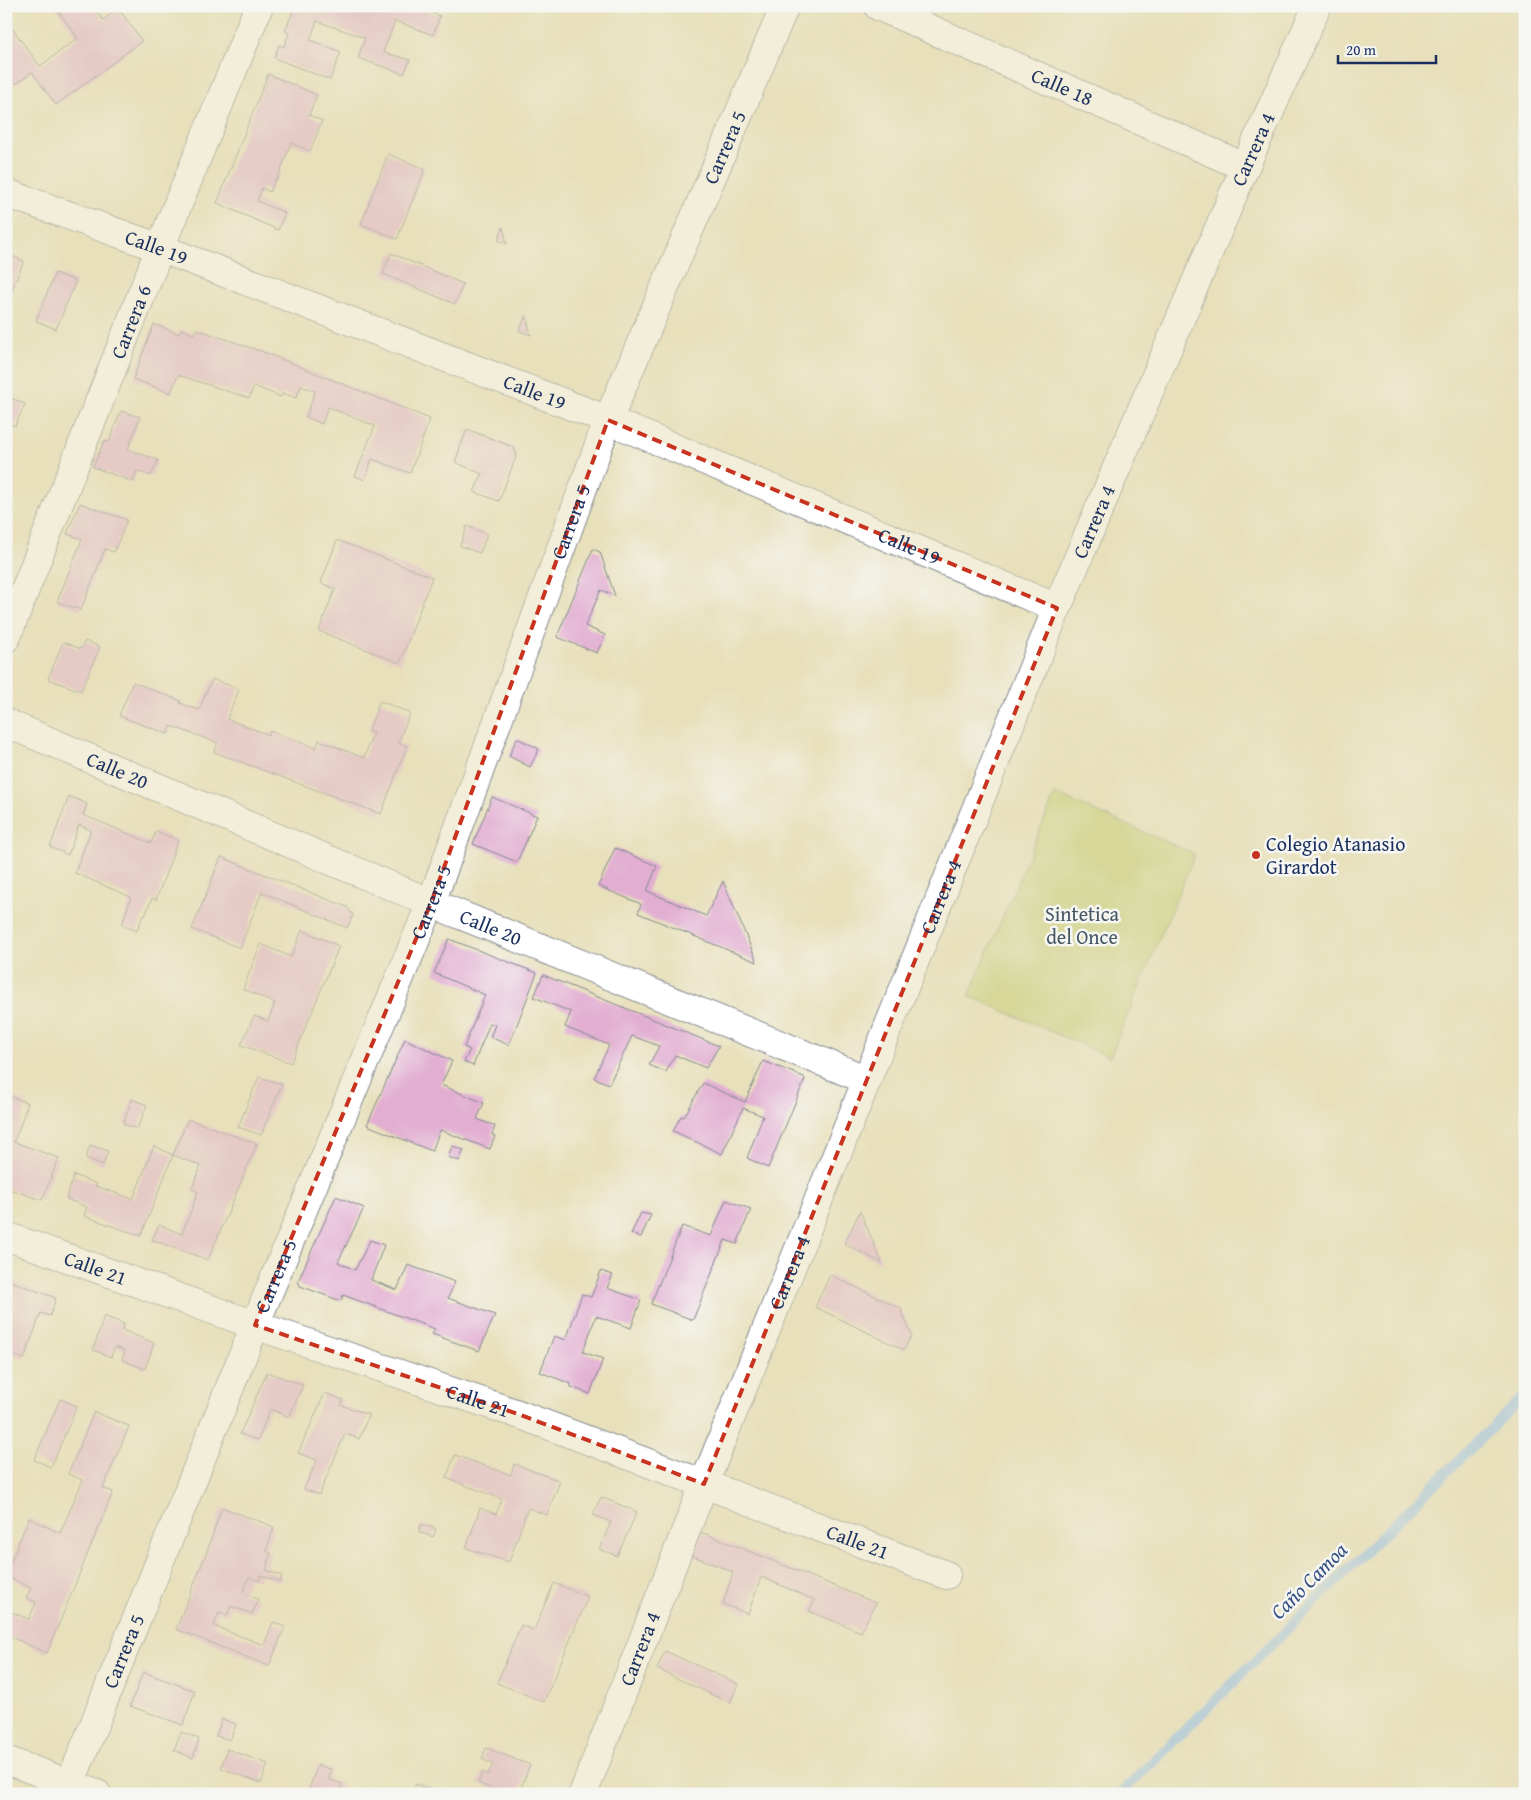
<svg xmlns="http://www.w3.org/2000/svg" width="1531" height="1800" font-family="'Gentium Book Plus',serif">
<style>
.green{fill:#c1cd6f;stroke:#6e7e66}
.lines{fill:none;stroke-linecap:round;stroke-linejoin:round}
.stream{stroke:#85baf4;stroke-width:10}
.building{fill:#e2afd2}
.minor-casing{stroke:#82888c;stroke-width:30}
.minor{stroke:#fff;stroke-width:28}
.marked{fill:none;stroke:#c8321e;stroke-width:4;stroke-dasharray:10 6;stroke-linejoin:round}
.poi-dot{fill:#c8321e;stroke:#f6f6f2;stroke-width:2}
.labels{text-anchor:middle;stroke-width:5;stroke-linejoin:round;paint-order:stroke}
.street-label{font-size:20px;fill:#1b2f5e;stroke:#f6f6f2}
.poi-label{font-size:20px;fill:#1b2f5e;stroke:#f6f6f2;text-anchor:start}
.park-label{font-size:20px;fill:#445662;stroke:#f6f6f2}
.water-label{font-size:21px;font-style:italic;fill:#365284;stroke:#f6f6f2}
</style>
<rect width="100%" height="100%" fill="#f6f6f2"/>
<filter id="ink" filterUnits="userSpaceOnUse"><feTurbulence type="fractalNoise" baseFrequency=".02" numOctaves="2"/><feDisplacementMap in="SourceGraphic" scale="10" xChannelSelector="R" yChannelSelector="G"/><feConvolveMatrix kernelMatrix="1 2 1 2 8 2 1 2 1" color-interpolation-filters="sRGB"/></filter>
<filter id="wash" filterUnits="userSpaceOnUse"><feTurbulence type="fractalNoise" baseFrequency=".0096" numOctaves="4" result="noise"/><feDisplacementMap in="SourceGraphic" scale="20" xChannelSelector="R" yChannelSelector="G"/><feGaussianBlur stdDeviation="1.12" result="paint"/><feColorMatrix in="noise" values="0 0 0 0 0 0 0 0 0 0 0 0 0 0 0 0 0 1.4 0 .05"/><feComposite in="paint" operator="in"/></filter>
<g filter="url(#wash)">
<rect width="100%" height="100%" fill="#e8e0bb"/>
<path class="green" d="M1055,794l140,60 -85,203 -141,-61z"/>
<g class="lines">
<path class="stream" d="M1120,1794l405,-399"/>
</g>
<g id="blocks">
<path class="building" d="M54,6h39l10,14 15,-12 24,33 -86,64 -24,-33 -16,12 -10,-14v-50l34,46 38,-28z
M295,6h65l-1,2 19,7 3,-9h33l26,10 -7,19 -38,-14 -12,31 27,8 -6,14 -46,-16 7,-20 -48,-17 -7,19 31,12 -11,28 -56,-22 5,-13 5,2 5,-14 -4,-2z
M268,74l49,21 -8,20 13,6 -12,30 -19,-8 -14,37 -2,-1 -5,13 -8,-4 -5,13 28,12 -7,17 -61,-27z
M388,154l37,15 -28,70 -36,-15z
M503,227l4,17 -9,-4z
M391,253l72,31 -8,20 -72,-30z
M6,254l18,7 -18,43z
M55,273l21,8 -20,48 -20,-8z
M526,315l5,20 -12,-4z
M154,324l25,10 2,-5 13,5 2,-5 70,24 164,66 -20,54 -38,-14 -7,21 -10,-4 20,-50 -47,-19 -6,17 -16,-7 9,-26 -14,-5 -5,12 -13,-5 -2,4 -27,-11 -5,12 -71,-23 -7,18 -38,-14z
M6,396l19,8 -10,22 -9,-4z
M121,411l19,6 -12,32 30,11 -7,16 -14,-5 -4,11 -40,-15 11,-26 5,1z
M467,429l46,18 4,7 -18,47 -25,-9 8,-18 -27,-12z
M80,503l47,17 -13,32 -9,-3 -24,61 -24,-8 25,-63 -15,-5z
M467,526l20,8 -7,19 -20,-7z
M337,540l95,37 -32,86 -81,-32 16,-42 -14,-6z
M593,549l7,3 15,44 -14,-6 -16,36 20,9 -8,18 -40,-16z
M85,641l15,6 -19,44 -33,-12 15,-37 18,7z
M212,679l27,10 -12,30 42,16 1,-4 46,17 3,-8 45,18 9,-25 -5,-1 12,-31 30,12 -12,30 9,3 -26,68 -167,-62 4,-9 -47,-17 -3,8 -49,-18 14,-34 48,19 -1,2 19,7z
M517,738l22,11 -9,18 -21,-11z
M69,796l18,8 -4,11 68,28 5,-12 22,9 -22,60 -4,-2 -7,18 -2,-1 -6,16 -15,-6 9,-28 -56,-24 16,-43 -12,-5 -11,30 -18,-8z
M492,797l45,19 -20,46 -44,-18z
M615,848l42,18 -10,25 59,25 17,-35 34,81 -119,-49 3,-9 -43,-18z
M221,857l126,50 6,8 -6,13 -85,-36 -22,56 -48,-19z
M302,930l37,16 -48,117 -50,-18 13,-29 14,5 7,-18 -32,-14 18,-45 30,13z
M449,939l88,34 -28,72 -19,-8 5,-12 -5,-2 -17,43 -9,-4 6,-12 -6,-3 21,-52 -51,-22z
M543,975l82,33 94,38 -13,22 -31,-13 -9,17 -17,-7 10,-19 -27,-10 -23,48 -15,-6 15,-33 -44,-18 6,-15 -37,-15z
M405,1039l47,22 -11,24 43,18 -7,16 18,7 -3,9 3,1 -5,13 -50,-19 -8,21 -65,-26z
M763,1061l41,16 1,2 -37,89 -21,-10 16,-42 -20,-8 -21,46 -49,-23 8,-15 3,1 19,-34 42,19z
M259,1077l23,7 -21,51 -23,-8z
M6,1095l22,8 -14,39 45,16 -17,42 -36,-12z
M132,1099l15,6 -10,24 -14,-5z
M188,1119l69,25 -49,116 -56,-20 7,-15 23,9 16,-42 -6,-3 9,-23 -28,-11z
M90,1145l18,6 -5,14 -17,-7z
M154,1146l19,9 -32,81 -57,-20 3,-9 -21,-8 8,-24 23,9 -2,2 38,13z
M452,1146l12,4 -5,11 -11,-4z
M336,1196l28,12 -26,54 17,8 15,-30 14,5 -13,35 26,10 11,-25 47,17 -7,16 47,17 -16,36 -47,-17 3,-5 -92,-34 -2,6 -41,-15 -2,-5z
M726,1200l25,9 -14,35 -12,-4 -32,80 -42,-16 31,-78 29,10z
M860,1211l22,52 -38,-19z
M641,1213l10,2 -10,22 -10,-3z
M601,1271l12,4 -6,13 34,12 -10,28 -35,-12 -13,36 20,7 -13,35 -19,-7v-3l-31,-12 14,-36 12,4 16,-46 9,3z
M830,1275l70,33 12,27 -8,15 -89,-43z
M8,1280l48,18 -6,18 -9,-3 -17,46 -15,-6 4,-15 -7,-2v-51z
M104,1316l20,8 -2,6 32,13 -9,26 -23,-9 3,-9 -10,-4 -4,10 -18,-7z
M267,1372l36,13 -14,32 -19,-8 -12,31 -18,-6z
M325,1393l18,7 -2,5 28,10 -10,24 -14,-5 -26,61 -15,-6 13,-29 -19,-7z
M60,1399l17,7 -26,61 -17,-7z
M94,1412l35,14 -26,62 10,4 -66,161 -41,-18v-25l23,9 7,-17 -10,-4 5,-10 -25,-12v-3l23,-55 31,15 23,-53 -15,-6z
M455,1455l56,20 3,-11 46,17 -13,34 -19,-7 -19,54 -43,-14 14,-40 16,6 6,-15 -56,-21z
M601,1497l36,15 -20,44 -18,-7 12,-27 -18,-7z
M222,1507l52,20 -8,24 5,2 -5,17 16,6 -2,6 -19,-7 -2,6 -10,-4 -6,16 15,6 -6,15 -21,-8 -4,9 -8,-3 -5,14 50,19 9,-23 12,5 -16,39 -93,-37 30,-75z
M421,1524l15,5 -3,8 -14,-5z
M701,1532l33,13 142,58 -15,29 -52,-21 6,-11 -54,-23 -13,37 -25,-10 10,-32 -42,-17z
M554,1583l34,14 -44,105 -47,-19 24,-58 13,5z
M665,1651l73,33 -8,19 -73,-34z
M143,1672l52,19 -12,34 -53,-19z
M222,1719l14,5 -6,16 -14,-4z
M181,1732l18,7 -6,19 -19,-8z
M486,1748l44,17 -12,29h-13l-27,-11 5,-11 5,2 5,-10 -11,-5z
M227,1749l41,15 -7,19 -40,-15z
M318,1765l14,5 -4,9 14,5 -4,10h-31z
M416,1784l27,9v1h-31z"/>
</g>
</g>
<g filter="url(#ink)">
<use href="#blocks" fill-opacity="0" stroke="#82888c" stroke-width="1"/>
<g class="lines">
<g class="minor-casing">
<g id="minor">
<path id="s1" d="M878,6l367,161"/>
<path id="s2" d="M6,193l154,55 448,172 449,188"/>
<path id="s3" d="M6,638l154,-390 99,-242"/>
<path id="s4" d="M6,723l425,180 436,177"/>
<path id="s5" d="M6,1236l249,89 263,89 428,161"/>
<path d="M6,1760l91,34"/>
<path id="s6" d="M66,1794l189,-469 176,-422 177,-483 177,-414"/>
<path id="s7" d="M583,1794l121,-310 353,-876 188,-441 72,-161"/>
</g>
</g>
<use href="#minor" class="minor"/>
</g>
</g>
<path d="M0 0H1531V1800H0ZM608,420l449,188 -353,876 -186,-70 -263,-89 176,-422z" fill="#e8e0bb" fill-opacity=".55" fill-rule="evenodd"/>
<path class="marked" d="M608,420l449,188 -353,876 -186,-70 -263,-89 176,-422z"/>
<circle class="poi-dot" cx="1256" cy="855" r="5"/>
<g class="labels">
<g class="street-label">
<text dy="7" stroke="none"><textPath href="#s1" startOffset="201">Calle 18</textPath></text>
<text dy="7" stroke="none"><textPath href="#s6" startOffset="1774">Carrera 5</textPath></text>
<text dy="7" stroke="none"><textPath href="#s7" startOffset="1776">Carrera 4</textPath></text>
<text dy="7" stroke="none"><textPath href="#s2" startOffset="160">Calle 19</textPath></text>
<text dy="7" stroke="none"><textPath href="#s3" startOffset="340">Carrera 6</textPath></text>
<text dy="7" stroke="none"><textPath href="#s2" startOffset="565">Calle 19</textPath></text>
<text dy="7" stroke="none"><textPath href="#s6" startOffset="1369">Carrera 5</textPath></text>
<text dy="7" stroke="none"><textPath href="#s7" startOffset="1371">Carrera 4</textPath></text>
<text dy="7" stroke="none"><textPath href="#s2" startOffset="970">Calle 19</textPath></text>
<text dy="7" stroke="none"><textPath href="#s4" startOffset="121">Calle 20</textPath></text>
<text dy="7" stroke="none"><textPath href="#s7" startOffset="966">Carrera 4</textPath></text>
<text dy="7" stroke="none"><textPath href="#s6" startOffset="964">Carrera 5</textPath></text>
<text dy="7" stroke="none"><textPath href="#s4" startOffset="526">Calle 20</textPath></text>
<text dy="7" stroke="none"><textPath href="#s5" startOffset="95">Calle 21</textPath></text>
<text dy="7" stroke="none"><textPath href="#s7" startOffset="561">Carrera 4</textPath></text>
<text dy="7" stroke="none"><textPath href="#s6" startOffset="559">Carrera 5</textPath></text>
<text dy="7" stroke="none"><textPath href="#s5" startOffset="500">Calle 21</textPath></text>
<text dy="7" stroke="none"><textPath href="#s5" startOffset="905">Calle 21</textPath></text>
<text dy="7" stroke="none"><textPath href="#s7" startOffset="156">Carrera 4</textPath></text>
<text dy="7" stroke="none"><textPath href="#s6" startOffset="154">Carrera 5</textPath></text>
</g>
<g class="poi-label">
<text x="1266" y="851">Colegio Atanasio<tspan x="1266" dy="23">Girardot</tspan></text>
</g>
<g class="park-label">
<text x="1082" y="921">Sintetica<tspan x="1082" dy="23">del Once</tspan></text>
</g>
<g class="water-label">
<text transform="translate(1309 1581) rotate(-45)" y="7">Caño Camoa</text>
</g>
</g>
<rect width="1531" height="1800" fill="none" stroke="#f6f6f2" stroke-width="25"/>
<path d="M1338 55v8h98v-8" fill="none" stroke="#1b2f5e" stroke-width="2.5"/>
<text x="1346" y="55" font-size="15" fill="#1b2f5e" stroke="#f6f6f2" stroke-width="4" paint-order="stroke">20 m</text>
</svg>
